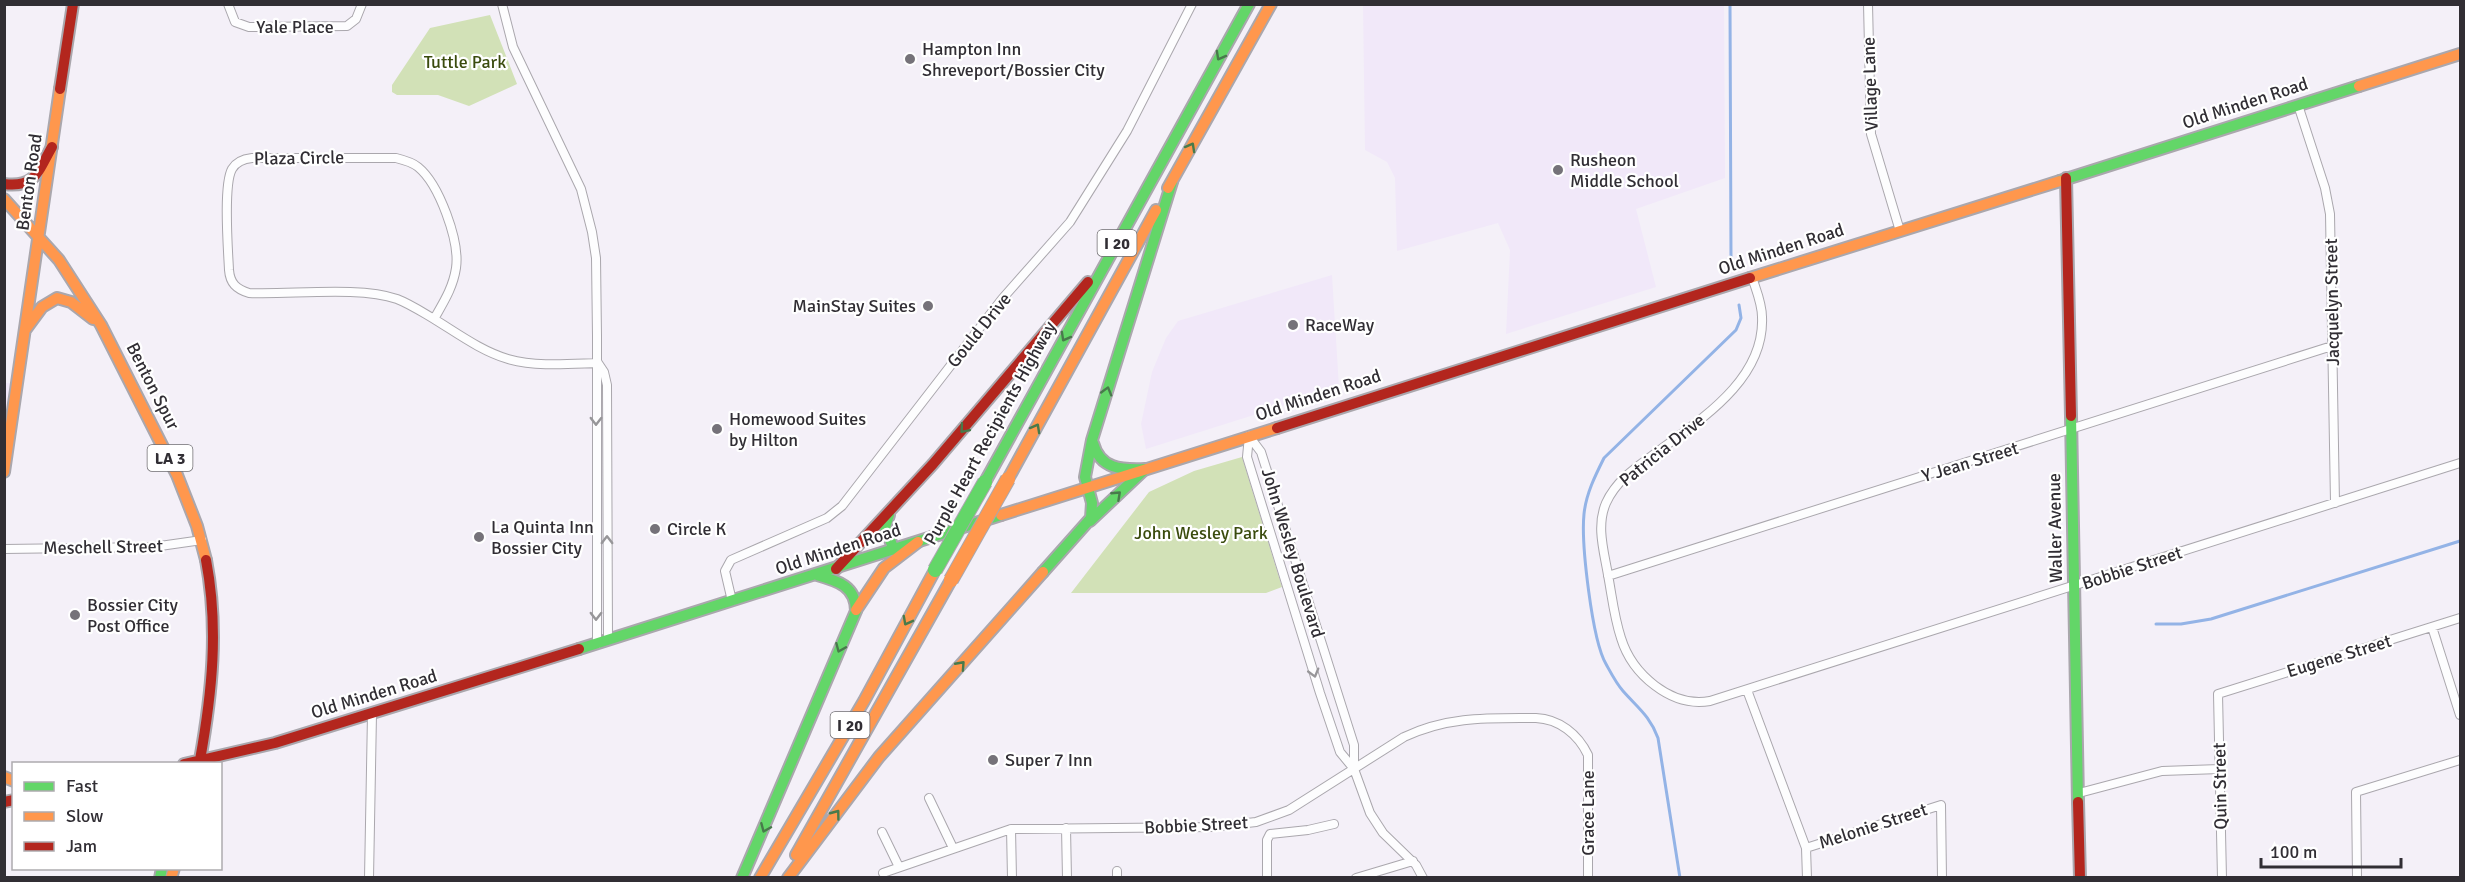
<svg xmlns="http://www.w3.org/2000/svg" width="2465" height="882" font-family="Signika,sans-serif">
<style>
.built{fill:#f1e8f9}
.green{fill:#d2e1b7}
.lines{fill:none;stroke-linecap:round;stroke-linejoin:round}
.stream{stroke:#93b3e6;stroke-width:3}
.street-casing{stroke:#aaa7ad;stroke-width:10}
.fast-casing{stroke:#aaa7ad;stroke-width:14}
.slow-casing{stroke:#aaa7ad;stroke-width:14}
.jam-casing{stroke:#aaa7ad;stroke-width:14}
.street{stroke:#fdfdfe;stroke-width:8}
.fast{stroke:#63d668;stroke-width:10}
.slow{stroke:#ff974d;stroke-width:10}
.jam{stroke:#b3261e;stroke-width:10}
.fast-bridge-casing{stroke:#aaa7ad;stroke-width:16;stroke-linecap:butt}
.slow-bridge-casing{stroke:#aaa7ad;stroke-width:16;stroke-linecap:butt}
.fast-bridge{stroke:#63d668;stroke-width:14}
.slow-bridge{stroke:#ff974d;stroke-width:14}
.oneway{stroke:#487a4b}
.oneway2{stroke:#979699}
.poi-dot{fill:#757279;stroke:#fff;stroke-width:2}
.labels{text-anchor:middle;stroke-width:4.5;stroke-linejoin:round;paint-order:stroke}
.shield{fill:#fff;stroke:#6f6d71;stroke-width:1.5}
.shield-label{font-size:16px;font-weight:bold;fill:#312e34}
.street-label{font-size:18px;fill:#312e34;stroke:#fff}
.poi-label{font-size:18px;fill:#312e34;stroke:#fff;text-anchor:start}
.park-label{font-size:18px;fill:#3a4b0d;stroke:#fff}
</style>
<rect width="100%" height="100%" fill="#f4f0f8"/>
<path class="built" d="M1363,5h361l1,173 -89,31 20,78 -150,47 4,-84 -12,-27 -101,28 -2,-73 -8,-16 -22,-12z
M1332,275l7,113 -193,61 -5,-25 11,-52 14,-34 12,-17z
M5,383h12l-12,89z"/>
<path class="green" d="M490,15l27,69 -48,22 -31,-11h-41l-5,-3v-7l38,-57z
M1242,457l40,130 -16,6h-195l78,-101 45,-21z"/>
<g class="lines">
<path class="stream" d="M1730,4l1,254
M2156,624h25l30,-5 249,-78
M1680,878l-22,-140c-8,-22 -20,-30 -35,-47 -7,-8 -12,-18 -17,-27 -14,-24 -25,-121 -22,-150 2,-20 11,-38 20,-56l132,-128 5,-12 -2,-13"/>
<g class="street-casing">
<path id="street" d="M228,4l7,18 14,5 98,-1 9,-7 6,-15
M502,4l11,43 68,142 11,43 4,26 1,78v308
M1868,4l3,130 29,97
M2298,105l27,83 5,26 5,289
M252,158h144c8,2 16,4 22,9 21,17 42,74 38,101 -3,20 -13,35 -22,51 -12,-7 -24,-15 -37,-20 -38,-13 -107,-4 -148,-6 -13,-4 -19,-10 -20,-23 -1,-21 -6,-85 3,-101 4,-7 11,-10 20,-11z
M1752,277c4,13 10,26 10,40 3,64 -64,104 -109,138 -18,13 -37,26 -47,48 -10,23 -2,48 2,72 4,21 6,42 13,63 11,36 50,70 89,63l750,-238
M434,319c23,14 47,32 74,40 29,8 60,5 90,4
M598,363l6,9 3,13 1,255
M1249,436l12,16 93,293v24l16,44 13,20 33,32 7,13
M1249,436l-2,21 73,236 20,59 14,17
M4,549l149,-2 49,-7
M1608,576l724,-230
M732,601l-7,-30 6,-11 96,-42 15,-12 160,-207 68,-77 57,-91 65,-127
M2432,627l28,88
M1747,690l59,158 1,30
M2079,793l83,-22 58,-2
M929,798l24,50
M1066,828l1,50
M1011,829l1,49
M882,832l17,35
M1806,848l135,-43 1,73
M1117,871v7
M883,873l128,-44 201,-2 44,-5 33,-12 115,-73c44,-21 85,-19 132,-19 23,1 42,16 52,37v123
M369,878l3,-164
M1267,878v-38l3,-6 38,-4 26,-6
M1356,878l57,-17
M2222,878l-4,-184 242,-76
M2357,878l-1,-86 104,-32"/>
</g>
<g class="fast-casing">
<path id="fast" d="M2060,181l299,-95
M2071,416l7,386
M1093,443c7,26 28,27 52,26
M985,482l264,-478
M889,515l-4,12 9,23
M1090,521l55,-52
M1043,572l48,-54 1,-15 -7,-26 7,-37 80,-258
M579,649l422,-134
M160,878l2,-10
M742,878l114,-267c0,-25 -18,-30 -39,-36"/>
</g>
<g class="slow-casing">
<path id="slow" d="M2359,86l101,-32
M1168,188l103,-184
M4,199l55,61 42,65 76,150 20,51 9,34
M1750,278l310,-97
M25,330l17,-23 15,-9 14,4 22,17
M4,472l56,-383
M1008,479l148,-269
M1001,515l276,-87
M856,610l28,-42 34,-26
M4,777l10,4
M796,855l155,-275
M171,878l3,-10
M760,878l104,-177 71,-131
M788,878l91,-121 164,-185"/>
</g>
<g class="jam-casing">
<path id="jam" d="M60,89l13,-85
M2066,178l5,238
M4,184c32,4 34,-13 48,-37
M1277,428l473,-150
M836,569l97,-105 155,-182
M200,760c12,-67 19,-132 6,-200
M184,764l91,-21 304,-94
M198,764l2,-4
M4,802l10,-2
M2078,802l2,76"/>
</g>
<use href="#street" class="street"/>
<use href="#fast" class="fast"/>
<use href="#slow" class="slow"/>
<use href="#jam" class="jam"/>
<g class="fast-bridge-casing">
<path id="fast-bridge" d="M935,570l50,-88"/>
</g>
<g class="slow-bridge-casing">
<path id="slow-bridge" d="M951,580l57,-101"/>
</g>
<use href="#fast-bridge" class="fast-bridge"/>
<use href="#slow-bridge" class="slow-bridge"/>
</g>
<defs><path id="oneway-chevron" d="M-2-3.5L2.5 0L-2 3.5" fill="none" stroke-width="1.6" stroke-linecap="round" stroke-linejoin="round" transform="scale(1.5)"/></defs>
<g class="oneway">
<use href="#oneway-chevron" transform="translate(1220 56) rotate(119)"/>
<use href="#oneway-chevron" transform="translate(1191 147) rotate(-61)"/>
<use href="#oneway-chevron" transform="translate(1065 337) rotate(119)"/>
<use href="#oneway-chevron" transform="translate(1107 391) rotate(-74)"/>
<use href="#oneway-chevron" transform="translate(1036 428) rotate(-61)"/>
<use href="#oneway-chevron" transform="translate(964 429) rotate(131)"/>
<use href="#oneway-chevron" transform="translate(1117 495) rotate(-43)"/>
<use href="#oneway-chevron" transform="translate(907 621) rotate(118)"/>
<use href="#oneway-chevron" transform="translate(840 648) rotate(113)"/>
<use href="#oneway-chevron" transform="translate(961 665) rotate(-48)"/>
<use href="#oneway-chevron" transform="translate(836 814) rotate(-53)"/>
<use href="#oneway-chevron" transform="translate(765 828) rotate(113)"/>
</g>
<g class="oneway2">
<use href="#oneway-chevron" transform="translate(596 421) rotate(90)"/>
<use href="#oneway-chevron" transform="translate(607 540) rotate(-90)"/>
<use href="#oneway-chevron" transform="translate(596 616) rotate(90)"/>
<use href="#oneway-chevron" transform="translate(1314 673) rotate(74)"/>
</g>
<g class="poi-dot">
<circle cx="910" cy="59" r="6"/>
<circle cx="1558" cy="170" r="6"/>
<circle cx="928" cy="306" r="6"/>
<circle cx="1293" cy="325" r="6"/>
<circle cx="717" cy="429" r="6"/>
<circle cx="655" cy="529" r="6"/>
<circle cx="479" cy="537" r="6"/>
<circle cx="75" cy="615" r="6"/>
<circle cx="993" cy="760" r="6"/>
</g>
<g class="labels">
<g class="shield">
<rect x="1097.5" y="230" width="39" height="26" rx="4.5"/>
<rect x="147.5" y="445" width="45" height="26" rx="4.5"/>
<rect x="830.5" y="712" width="39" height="26" rx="4.5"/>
</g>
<g class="shield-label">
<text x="1117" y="249">I 20</text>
<text x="170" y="464">LA 3</text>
<text x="850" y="731">I 20</text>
</g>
<g class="street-label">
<text x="295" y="33">Yale Place</text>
<text transform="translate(1870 84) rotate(-92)" y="6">Village Lane</text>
<text transform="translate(2245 103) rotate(-18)" y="6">Old Minden Road</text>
<text transform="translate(299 158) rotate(-1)" y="6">Plaza Circle</text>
<text transform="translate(29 182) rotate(-82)" y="6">Benton Road</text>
<text transform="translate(1781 249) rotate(-18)" y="6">Old Minden Road</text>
<text transform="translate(2332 302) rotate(-91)" y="6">Jacquelyn Street</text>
<text transform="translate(979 330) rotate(-51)" y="6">Gould Drive</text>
<text transform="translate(153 386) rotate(63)" y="6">Benton Spur</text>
<text transform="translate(1318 395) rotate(-18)" y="6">Old Minden Road</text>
<text transform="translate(990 433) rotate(-61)" y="6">Purple Heart Recipients Highway</text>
<text transform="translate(1662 450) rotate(-39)" y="6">Patricia Drive</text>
<text transform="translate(1970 462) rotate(-17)" y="6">Y Jean Street</text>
<text transform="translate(2055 528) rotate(-91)" y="6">Waller Avenue</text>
<text transform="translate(103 547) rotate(-1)" y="6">Meschell Street</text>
<text transform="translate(838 549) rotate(-18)" y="6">Old Minden Road</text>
<text transform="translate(1293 553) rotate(73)" y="6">John Wesley Boulevard</text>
<text transform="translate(2132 568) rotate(-18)" y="6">Bobbie Street</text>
<text transform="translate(2339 656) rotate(-17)" y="6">Eugene Street</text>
<text transform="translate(374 694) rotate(-17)" y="6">Old Minden Road</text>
<text transform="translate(2220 786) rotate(-91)" y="6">Quin Street</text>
<text transform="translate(1588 813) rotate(-90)" y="6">Grace Lane</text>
<text transform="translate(1196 825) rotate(-3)" y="6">Bobbie Street</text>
<text transform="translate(1873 826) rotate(-18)" y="6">Melonie Street</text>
</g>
<g class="poi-label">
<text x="922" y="55">Hampton Inn<tspan x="922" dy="21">Shreveport/Bossier City</tspan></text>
<text x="1570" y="166">Rusheon<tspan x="1570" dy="21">Middle School</tspan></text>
<text x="916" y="312" text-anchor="end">MainStay Suites</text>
<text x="1305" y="331">RaceWay</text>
<text x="729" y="425">Homewood Suites<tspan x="729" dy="21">by Hilton</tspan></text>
<text x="491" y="533">La Quinta Inn<tspan x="491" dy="21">Bossier City</tspan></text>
<text x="667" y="535">Circle K</text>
<text x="87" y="611">Bossier City<tspan x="87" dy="21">Post Office</tspan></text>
<text x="1005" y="766">Super 7 Inn</text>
</g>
<g class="park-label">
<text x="465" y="68">Tuttle Park</text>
<text x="1201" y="539">John Wesley Park</text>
</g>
</g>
<rect width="2465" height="882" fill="none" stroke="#312e34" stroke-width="12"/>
<rect x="12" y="762" width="210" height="108" fill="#ffffff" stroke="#adabae" stroke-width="1.5"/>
<rect x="24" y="782" width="30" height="9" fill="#63d668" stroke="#adabae" stroke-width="1.5"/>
<text x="66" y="792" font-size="18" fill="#312e34">Fast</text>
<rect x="24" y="812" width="30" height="9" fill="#ff974d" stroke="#adabae" stroke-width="1.5"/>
<text x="66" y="822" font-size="18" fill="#312e34">Slow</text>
<rect x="24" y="842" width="30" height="9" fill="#b3261e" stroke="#adabae" stroke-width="1.5"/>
<text x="66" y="852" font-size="18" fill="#312e34">Jam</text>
<path d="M2261 858v9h140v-9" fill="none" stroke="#312e34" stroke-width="3"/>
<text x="2270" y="858" font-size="18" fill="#312e34" stroke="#ffffff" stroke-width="4.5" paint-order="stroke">100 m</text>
</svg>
